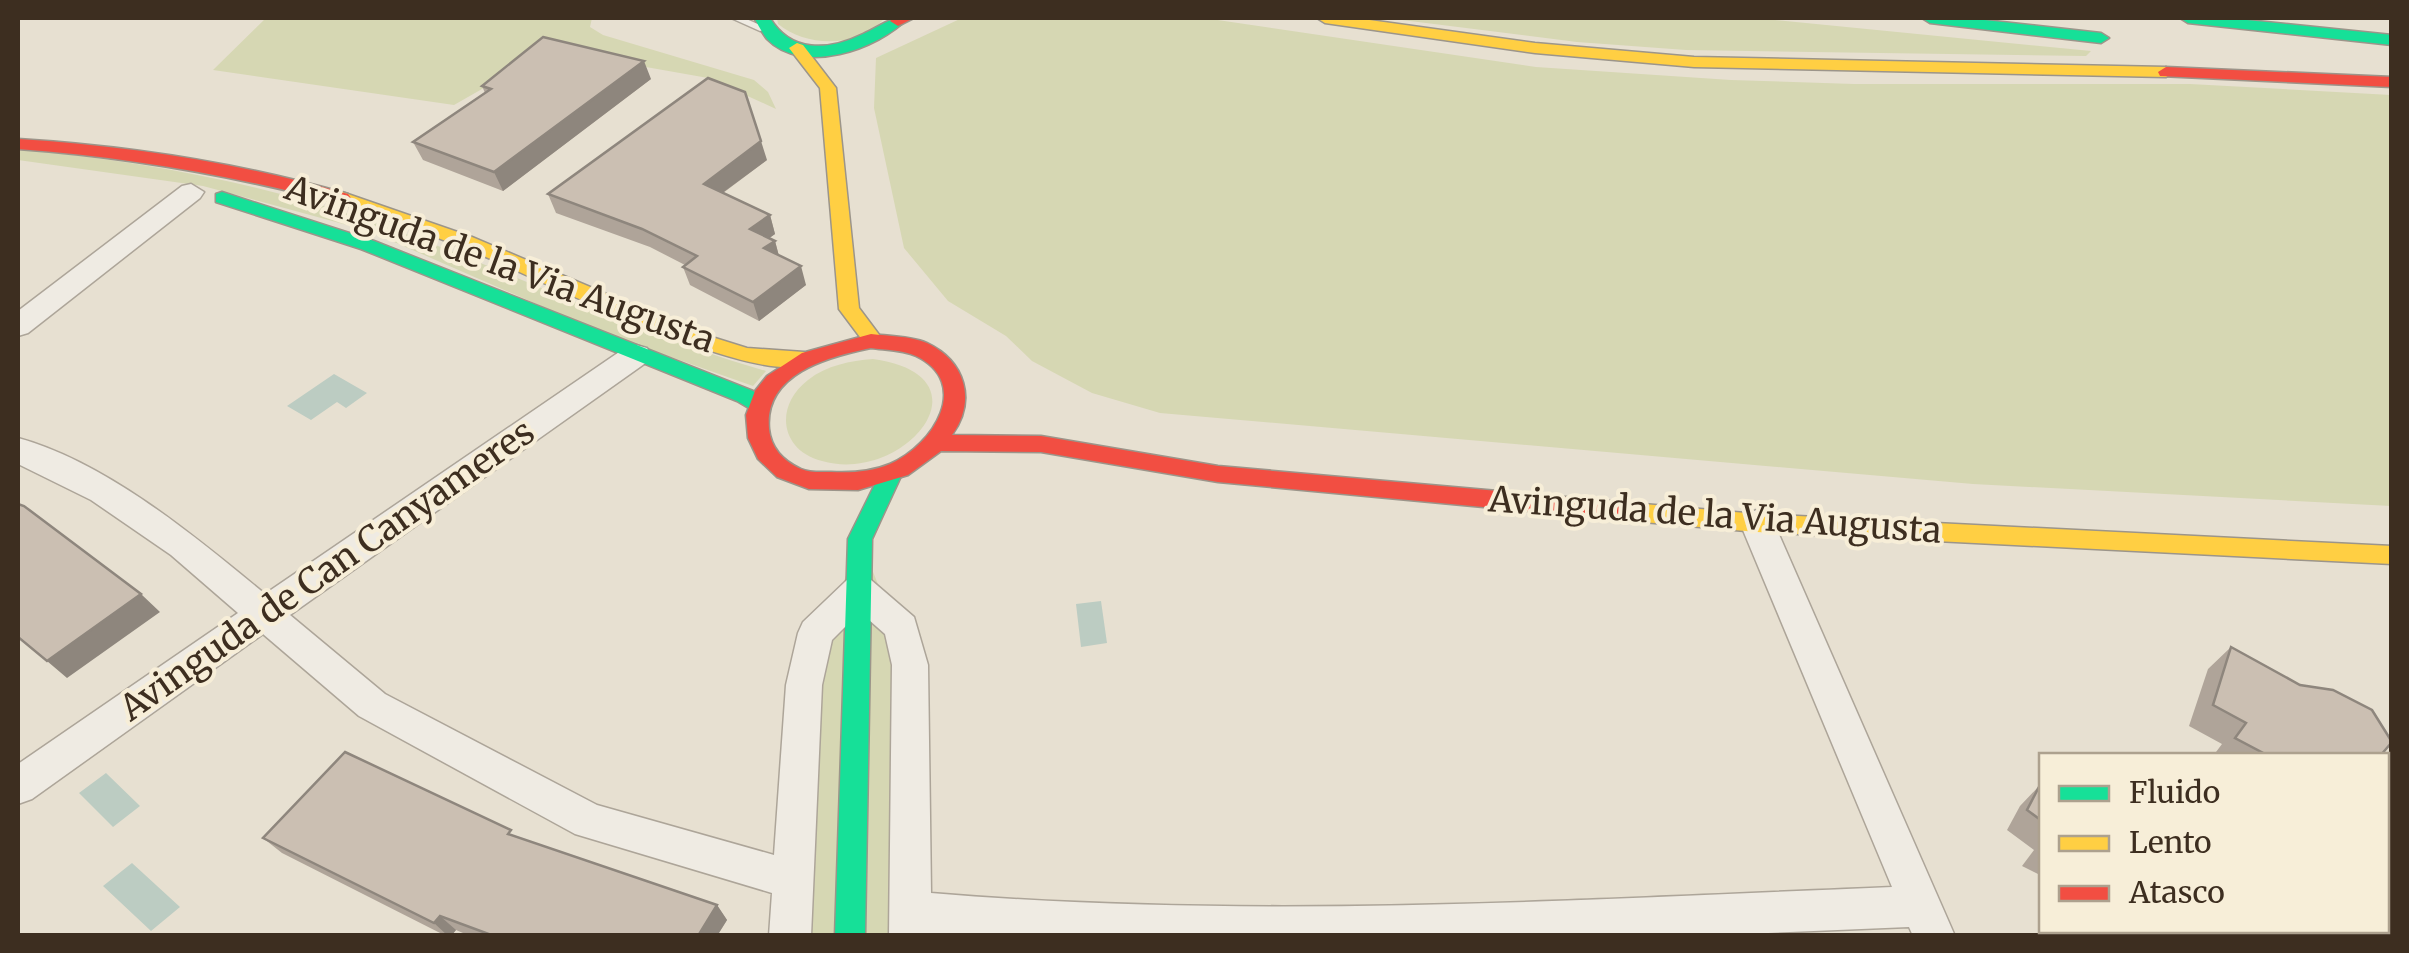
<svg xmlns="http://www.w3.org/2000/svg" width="2409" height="953" font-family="Merriweather,serif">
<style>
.green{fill:#d6d7b3}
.water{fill:#bcccc2}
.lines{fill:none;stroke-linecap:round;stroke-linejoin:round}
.lane-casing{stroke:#ada599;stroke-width:3}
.street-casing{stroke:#ada599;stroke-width:3}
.fast-casing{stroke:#9c958a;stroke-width:3}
.slow-casing{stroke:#9c958a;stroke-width:3}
.jam-casing{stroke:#9c958a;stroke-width:3}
.lane{fill:#efebe3;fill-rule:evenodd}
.street{fill:#efebe3;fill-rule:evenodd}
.fast{fill:#16e098;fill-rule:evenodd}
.slow{fill:#ffcf43;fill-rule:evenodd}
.jam{fill:#f24e42;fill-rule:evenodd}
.wall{fill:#afa499}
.shaded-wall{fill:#8e867d}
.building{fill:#cbbfb2;stroke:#8e867d;stroke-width:2.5}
.labels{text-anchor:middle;stroke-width:8;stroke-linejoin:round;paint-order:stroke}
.street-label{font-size:35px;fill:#3d2e20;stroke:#f7eed8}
</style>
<rect width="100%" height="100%" fill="#e7e0d1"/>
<path class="green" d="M266,18h326l-2,9 13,8 151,45 14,12 8,17 -68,-31 -158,-28 -96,55 -241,-35z
M777,18h108c-27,30 -77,30 -107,6z
M962,18h242l332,49 195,13 123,4h336l201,11v411l-418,-22 -813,-71 -68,-20 -60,-32 -26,-25 -58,-35 -44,-53 -30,-140 2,-50z
M1386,18h369l336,33 -5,5 -400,-6 -109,-8z
M18,149c120,12 235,32 349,71 135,46 261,112 399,151l-13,15 -150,-53 -234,-102 -166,-45 -185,-26z
M873,359c122,17 31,126 -51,102 -42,-11 -48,-55 -14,-81 19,-15 42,-19 65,-21z
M860,539l50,126v270l-123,1 17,-251z"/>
<path class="water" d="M334,374l33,19 -21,15 -9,-6 -26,18 -24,-14z
M1101,601l6,42 -26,4 -5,-43z
M106,773l34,33 -27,21 -34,-34z
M132,863l48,44 -29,24 -48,-45z"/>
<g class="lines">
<g class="lane-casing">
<path id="lane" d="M731,18h13l25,11 -9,2z"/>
</g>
<g class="street-casing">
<path id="street" d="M191,184l13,8 -4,6 -172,135 -10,3v-25l164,-125z
M636,345l11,3 4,7 -4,7 -357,253 95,79 212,111 177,50 12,-170 12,-52 5,-11 44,-42 12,-4 12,4 43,37 14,48 3,228c320,27 641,7 961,-6l-152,-364 5,-9 12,-4 12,4 5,9 181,413h-42l-4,-9 -215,9h-805l3,-271 -7,-31 -25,-22 -28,28 -10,45 -11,251h-42l3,-43 -197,-59 -216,-118 -96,-82 -231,165 -14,5v-40l220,-151 -67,-58 -80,-55 -73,-36v-26c88,24 178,99 247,156l360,-246z"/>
</g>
<g class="fast-casing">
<path id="fast" d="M754,18h16c21,35 58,33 93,16 18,-8 26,-17 45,-16 -30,31 -105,58 -141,21 -5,-6 -9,-15 -13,-21z
M1922,18h44l135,15 8,5 -8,5 -171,-20z
M2180,18h47l165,17v10l-204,-22z
M222,192l152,49 379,150 17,15 -11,8 -22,-13 -376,-152 -145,-47v-8z
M890,468l11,8 -29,63 -7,397h-30l13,-397 34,-69z"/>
</g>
<g class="slow-casing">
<path id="slow" d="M1317,18h38l180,25 159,14 472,10 8,5 -8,5 -472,-10 -159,-14 -210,-30z
M797,43l6,2 33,43 23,220 24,32 -10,7 -7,-2 -27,-36 -19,-221 -31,-40z
M342,192l130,45 227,96 48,15 57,4 10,7c-34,41 -280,-82 -328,-102 -49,-20 -99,-39 -150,-55l-3,-4z
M1632,503l125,11 635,32v18l-635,-32 -125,-11 -8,-3 -4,-6 4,-6z"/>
</g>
<g class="jam-casing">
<path id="jam" d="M893,18h21l-16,8 -8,-5z
M2166,67l226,10v10l-232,-11 -2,-4z
M18,139c113,7 222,24 330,55l3,4 -9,6c-108,-28 -213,-47 -324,-55z
M871,334c17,2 40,2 56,9 38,18 50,57 25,92l89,1 177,30 414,37 8,3 4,6 -4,6 -8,3 -414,-39 -177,-30 -100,-1 -33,24 -50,15 -49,-1 -32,-12 -19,-18 -10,-21 -2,-23 9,-24 12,-15 35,-23zM871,348c14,2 32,2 45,8 56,27 18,89 -26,108 -19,8 -39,9 -59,8 -11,0 -21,1 -30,-3 -18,-8 -30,-21 -32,-40 -5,-55 58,-72 102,-81z"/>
</g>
<use href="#lane" class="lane"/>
<use href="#street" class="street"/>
<use href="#fast" class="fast"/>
<use href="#slow" class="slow"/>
<use href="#jam" class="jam"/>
</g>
<path class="wall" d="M651,79l-148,112 -80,-31 -10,-18 72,-49 -3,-7z
M767,160l-44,33 47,22 5,19 -6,4 6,3 4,15 27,29 -47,36 -69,-36 -7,-18 2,-2 -35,-18 -94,-34 -8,-19z
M2231,647l149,109h-167l9,-12 -33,-18 19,-57z
M2040,785l2,1v90l-20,-10 12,-16 -27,-20 13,-24z
M2386,800l6,3v113l-6,-3z
M518,837l199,68 10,15 -10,16h-247l-14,-6 -5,6h-5l-164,-83 -19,-15z
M2173,930h146l-1,6h-137z"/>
<path class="shaded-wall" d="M644,61l7,18 -148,112 -9,-19z
M761,141l6,19 -57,42 -6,-18z
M770,215l5,19 -19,14 -6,-19z
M775,241l5,19 -16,-12z
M801,266l5,19 -47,36 -6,-19z
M141,594l19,18 -93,66 -20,-17z
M717,905l10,15 -10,16h-19z
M440,916l16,14 -5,6h-3l-14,-13z"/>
<path class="building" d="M543,37l101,24 -150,111 -81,-30 78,-53 -9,-3z
M708,78l37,14 16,49 -57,43 66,31 -20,14 25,12 -11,7 37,18 -48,36 -70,-35 14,-11 -55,-27 -94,-35z
M18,504l6,2 117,88 -94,67 -29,-24z
M2231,647l69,38 33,5 39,20 20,32 -12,14h-111l-34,-18 11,-15 -33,-18z
M345,752l166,78 -3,4 209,71 -19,31h-204l-54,-20 -6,7 -171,-85z
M2040,785l2,1v35l-15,-11z
M2386,800l6,3v78l-6,-2z
M2230,930h55l-1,6h-45z
M2294,930h25l-1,6h-16z"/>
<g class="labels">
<g class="street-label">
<text transform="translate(500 264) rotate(20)" y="12">Avinguda de la Via Augusta</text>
<text transform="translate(1715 515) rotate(4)" y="12">Avinguda de la Via Augusta</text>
<text transform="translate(327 570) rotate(-35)" y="12">Avinguda de Can Canyameres</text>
</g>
</g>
<rect width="2409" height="953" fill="none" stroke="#3d2e20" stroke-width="40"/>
<rect x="2039" y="753" width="350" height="180" fill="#f7eed8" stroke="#ada18e" stroke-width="2.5"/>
<rect x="2059" y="786" width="50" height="15" fill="#16e098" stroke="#ada18e" stroke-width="2.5"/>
<text x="2129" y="803" font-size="30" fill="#3d2e20">Fluido</text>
<rect x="2059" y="836" width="50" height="15" fill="#ffcf43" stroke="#ada18e" stroke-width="2.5"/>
<text x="2129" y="853" font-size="30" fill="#3d2e20">Lento</text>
<rect x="2059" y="886" width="50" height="15" fill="#f24e42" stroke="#ada18e" stroke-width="2.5"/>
<text x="2129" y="903" font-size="30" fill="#3d2e20">Atasco</text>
</svg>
